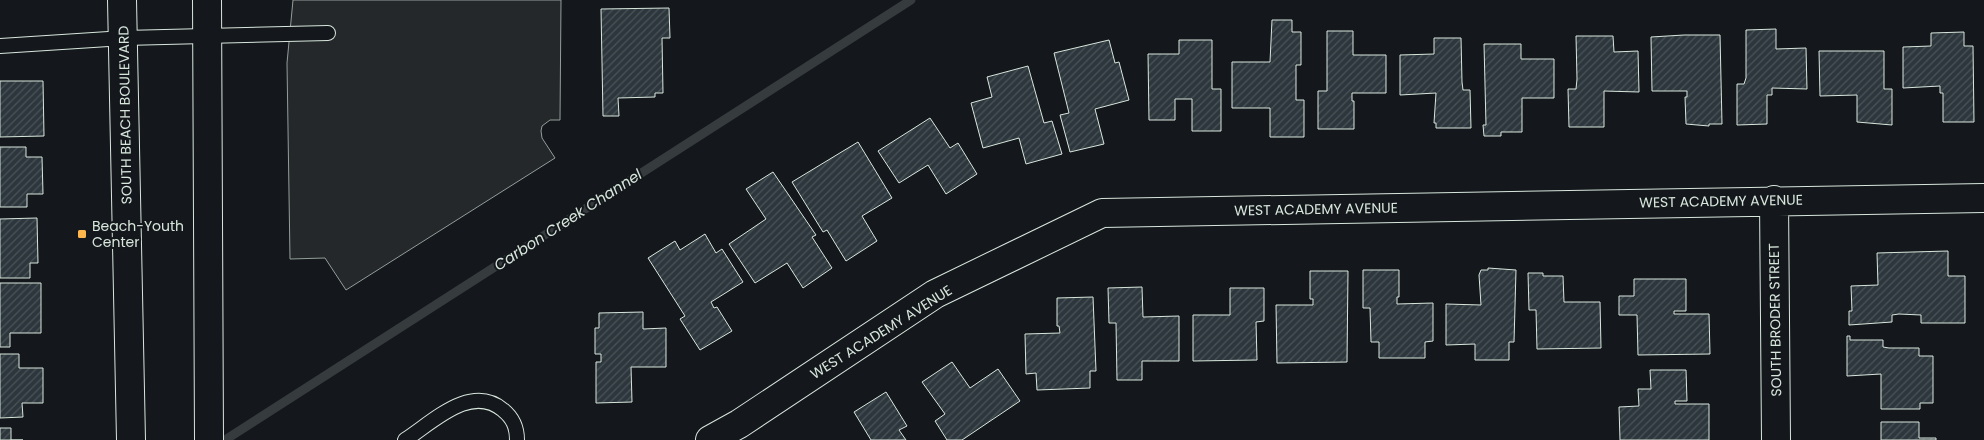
<svg xmlns="http://www.w3.org/2000/svg" width="1984" height="440" font-family="Poppins,sans-serif">
<style>
.parking{fill:#24282b;stroke:#939e99}
.lines{fill:none;stroke-linecap:round;stroke-linejoin:round}
.stream{stroke:#363b3e;stroke-width:9}
.building{fill:url(#building-hatch);stroke:#d8e6dc}
.lane-casing{stroke:#d8e6dc;stroke-width:16}
.street-casing{stroke:#d8e6dc;stroke-width:30}
.primary-casing{stroke:#d8e6dc;stroke-width:30}
.lane{stroke:#14181c;stroke-width:14}
.street{stroke:#14181c;stroke-width:28}
.primary{stroke:#14181c;stroke-width:28}
.poi-dot{fill:#ffb74d;stroke:#14181c;stroke-width:2}
.labels{text-anchor:middle;stroke-width:4;stroke-linejoin:round;paint-order:stroke}
.street-label{font-size:14px;fill:#d8e6dc;stroke:#14181c}
.poi-label{font-size:14px;fill:#d8e6dc;stroke:#14181c;text-anchor:start}
.water-label{font-size:15px;font-style:italic;fill:#d8e6dc;stroke:#14181c}
</style>
<defs>
<pattern id="building-hatch" width="6" height="6" patternUnits="userSpaceOnUse" patternTransform="scale(1.25)"><rect width="6" height="6" fill="#2c363c"/><path d="M-1 1l2-2M0 6l6-6M5 7l2-2" fill="none" stroke="#4a5358"/></pattern>
</defs>
<rect width="100%" height="100%" fill="#14181c"/>
<path class="parking" d="M293,0h268l-1,120h-10l-8,6 -1,5 1,7 13,20 -209,132 -21,-32 -35,1 -3,-196z"/>
<g class="lines">
<path class="stream" d="M225,440l686,-440"/>
</g>
<path class="building" d="M669,8l1,30h-8l1,55h-8v4l-37,1 1,18h-16l-2,-107z
M1272,20h20v12h9v33h-5v35h8v37h-34v-29h-38v-46h38z
M1776,29v20l30,-1 1,41 -35,-1v7h-5v29l-30,1v-41h7l2,-6v-48z
M1327,31h26v24h33v38h-34v8h2v28h-36v-38h9z
M1964,32v14h9l1,76h-31v-29h-3v-7l-37,2v-41l28,-1v-13z
M1684,35h36l2,89h-13v2l-23,-2 -1,-27h2v-6h-35l-1,-54z
M1576,36h37l1,16 24,-1 1,41 -35,-1v36h-35l-1,-38h8l1,-10z
M1434,38h27l1,44 1,8h7l1,38h-35v-5h-2l2,-30 -36,2v-40l34,-1z
M1109,40l6,23 4,-1 10,38 -34,9 9,35 -34,8 -10,-37 9,-2 -15,-60z
M1179,40h33v49h9v42h-29v-32h-17v21h-26l-1,-66h31z
M1484,44h37v15h33v39h-32v34h-21v4h-17l-1,-11h3z
M1819,51h65v38h8v36l-35,-3v-27l-37,1z
M1028,66l16,57 8,-2 10,33 -36,10 -7,-26 -36,10 -12,-45 21,-6 -5,-20z
M0,81h43l1,55 -44,1z
M930,118l20,30 8,-5 19,31 -31,20 -18,-29 -29,18 -21,-32z
M858,142l34,56 -30,18 15,25 -31,20 -19,-31 -4,2 -31,-50z
M0,147h26v10h16l1,37h-16v13h-27z
M773,172l43,63 -4,2 20,31 -29,20 -16,-25 -32,20 -26,-39 37,-25 -20,-30z
M37,218l1,45h-8v15h-30v-59z
M705,234l11,19 6,-4 21,33 -32,20 3,6 3,-1 15,24 -32,19 -20,-31 5,-3 -37,-58 27,-17 5,9z
M1948,251v25h17v47h-44v-8l-22,-1 -7,1v7l-43,3v-14h3l-1,-25 27,-1 -1,-32z
M1488,268l28,2 -2,72h-5v18h-34v-16l-29,1v-41l35,1 -2,-30 2,-5h7z
M1363,270h36v27h-2v7l36,-1v38l-8,1v16h-46v-16h-8l-1,-34h-7z
M1310,271h38l-1,91 -70,1 -1,-58h37v-6h-3z
M1528,273h15v3h20l1,26h36l1,46 -64,1 -1,-39h-7z
M1634,279h52v32h-12v3h35l1,40 -72,1 -1,-40h-18v-19h15z
M0,283h41v50h-31v14h-10z
M1142,287l1,30 36,-1v45h-37v19h-25l-1,-57h-7l-1,-35z
M1230,288h34v33l-8,1 1,38 -64,1v-46h37z
M1093,297l3,74h-6v17l-53,2 -1,-17 -10,1 -1,-40 35,-1 -1,-7h-2v-28z
M643,312v17l23,-1v39h-35l1,35 -36,1v-41h5v-8h-6v-26h4v-15z
M1847,336h3v4h33v7l6,1h30v8h14v47h-13v6h-39v-35l-34,2z
M0,354h19v14h24v35h-21l1,14 -23,1z
M952,362l18,26 28,-19 22,32 -58,39h-15l-12,-19 10,-7 -23,-32z
M1650,370h36l1,31h-12v3h34v36h-89l-1,-33 20,-1 -1,-17h13z
M886,392l21,34 -8,4 7,10h-35l-17,-28z
M1881,422h38v16h17v2h-55z
M0,428h11v12h12h-23z"/>
<g class="lines">
<g class="lane-casing">
<path id="lane" d="M0,46l124,-8 204,-5
M405,440c28,-18 66,-57 98,-30 10,8 14,17 14,30"/>
</g>
<g class="street-casing">
<path id="street" d="M1774,200l2,240
M710,440l29,-16 196,-130 167,-81 882,-15"/>
</g>
<g class="primary-casing">
<path id="primary" d="M122,0l9,440
M207,0l2,440"/>
</g>
<use href="#lane" class="lane"/>
<use href="#street" class="street"/>
<use href="#primary" class="primary"/>
</g>
<rect class="poi-dot" x="77" y="229" width="10" height="10" rx="2.5"/>
<g class="labels">
<g class="street-label">
<text transform="translate(125 115) rotate(-91)" y="5">SOUTH BEACH BOULEVARD</text>
<text transform="translate(1721 201) rotate(-1)" y="5">WEST ACADEMY AVENUE</text>
<text transform="translate(1316 209) rotate(-1)" y="5">WEST ACADEMY AVENUE</text>
<text transform="translate(1775 320) rotate(-91)" y="5">SOUTH BRODER STREET</text>
<text transform="translate(881 332) rotate(-32)" y="5">WEST ACADEMY AVENUE</text>
</g>
<g class="poi-label">
<text x="92" y="231">Beach-Youth<tspan x="92" dy="16">Center</tspan></text>
</g>
<g class="water-label">
<text transform="translate(568 220) rotate(-33)" y="5">Carbon Creek Channel</text>
</g>
</g>
</svg>
